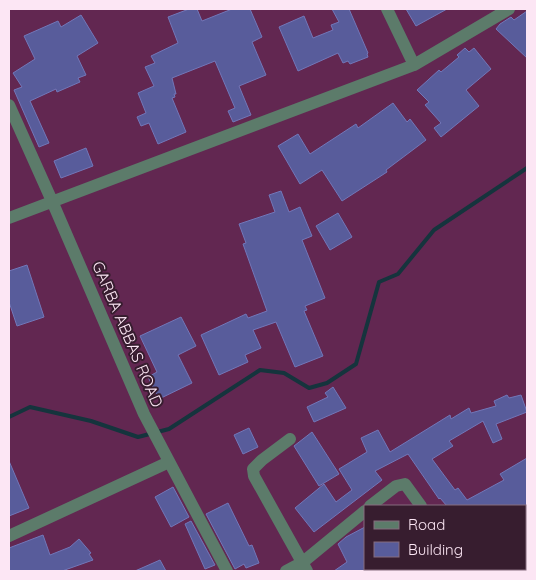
<svg xmlns="http://www.w3.org/2000/svg" width="536" height="580" font-family="Quicksand,sans-serif">
<style>
.lines{fill:none;stroke-linecap:round;stroke-linejoin:round}
.stream{stroke:#15343d;stroke-width:4}
.building{fill:#585c9b;stroke:#7277b9}
.minor{stroke:#5c7b6a;stroke-width:12}
.labels{text-anchor:middle;stroke-width:4;stroke-linejoin:round;paint-order:stroke}
.street-label{font-size:16px;fill:#fce6f4;stroke:#371d2f}
</style>
<rect width="100%" height="100%" fill="#622751"/>
<g class="lines">
<path class="stream" d="M9,417l21,-10 61,14 47,16 31,-8 91,-59 24,3 25,15 18,-5 29,-19 23,-82 19,-8 36,-44 93,-62"/>
</g>
<path class="building" d="M189,9h8l5,12 30,-12h18l12,28 -10,5 14,33 -27,11 12,29 -18,7 -5,-11 7,-3 -20,-47 -43,17 4,16h-2l1,3 -3,1 14,34 -28,12 -9,-21 -8,3 -4,-9 9,-4 -8,-20 16,-7 -9,-19 10,-4 -4,-7 27,-13 -10,-26z
M332,9h17l19,44 -1,1 1,3 -18,7 -2,-3 -5,2 -5,-10 -40,18 -19,-44 25,-11 9,22 20,-8 -2,-5 8,-3z
M406,9h41l-31,17z
M527,11v47l-31,-29 4,-5 11,-7 3,3z
M81,15l17,28 -21,13 9,19 -8,3 2,4 -23,10 -1,-3 -26,12 19,42 -10,4 -25,-57 8,-3 -9,-14 22,-14 -11,-23 34,-15 3,6z
M465,48l4,4 5,-4 17,21 -25,21 13,16 -38,31 -7,-9 7,-5 -16,-18 4,-3 -12,-12 22,-20 2,2 18,-15 -2,-2z
M393,103l14,19 3,-3 16,21 -40,30 1,2 -45,29 -20,-31 -22,14 -22,-38 20,-12 12,20 46,-30 2,4z
M86,148l7,18 -32,12 -7,-17z
M281,191l8,21 11,-5 12,29 -10,4 23,58 -20,8 2,4 -3,1 19,45 -28,11 -19,-45 -23,8 8,18 -16,7 3,7 -29,13 -18,-40 45,-21 2,4 19,-7 -24,-67 3,-1 -7,-19 36,-12 -6,-17z
M338,213l14,24 -22,13 -14,-24z
M27,265l17,52 -27,9 -8,-24v-31z
M181,317l15,29 -18,9 14,28 -33,16 -11,-22 9,-5 -17,-36z
M333,387l13,21 -32,14 -7,-15 21,-10 -3,-4z
M507,395l2,3 12,-3 6,17 -31,12 6,15 -9,4 -10,-22 -34,20 4,5 -21,13 23,31 3,-2 9,12 37,-20 -4,-6 27,-16v48h-80l-7,-8 -1,1 -31,-45 -33,17 7,9 -68,52 -19,-24 29,-24 12,18 16,-12 -13,-21 28,-17 -6,-14 17,-8 12,22 60,-37 1,4 18,-11 2,5 25,-7 -2,-5z
M249,428l9,19 -15,7 -9,-19z
M312,432l27,42 -20,12 -25,-40z
M9,461l20,47 -20,8z
M173,487l16,30 -18,10 -16,-30z
M228,503l21,43 3,-1 7,18 -13,5 -2,-4 -9,5 -29,-55z
M191,521l24,44 -10,4 -20,-45z
M365,527v44h-31l13,-9 -9,-18 8,-7z
M43,535l7,20 20,-8 9,-8 12,14 -2,1 4,6 -31,11h-53v-23z
M160,560l6,11h-31z"/>
<g class="lines">
<path class="minor" d="M387,9l27,56
M9,105l43,96 92,213 83,157
M9,218l405,-153 95,-56
M290,439l-28,21 -9,9 1,7 53,95
M370,506l26,-20 9,-2 16,22
M9,536l160,-74
M462,569l2,2
M286,571l17,-9 62,-51"/>
</g>
<g class="labels">
<g class="street-label">
<text transform="translate(128 334) rotate(67)" y="6">GARBA ABBAS ROAD</text>
</g>
</g>
<rect width="536" height="580" fill="none" stroke="#fce6f4" stroke-width="20"/>
<rect x="364" y="505" width="162" height="65" fill="#371d2f" stroke="#866d7e"/>
<rect x="374" y="521" width="25" height="8" fill="#5c7b6a" stroke="#866d7e"/>
<text x="408" y="530" font-size="15" fill="#fce6f4">Road</text>
<rect x="374" y="542" width="25" height="15" fill="#585c9b" stroke="#866d7e"/>
<text x="408" y="555" font-size="15" fill="#fce6f4">Building</text>
</svg>
